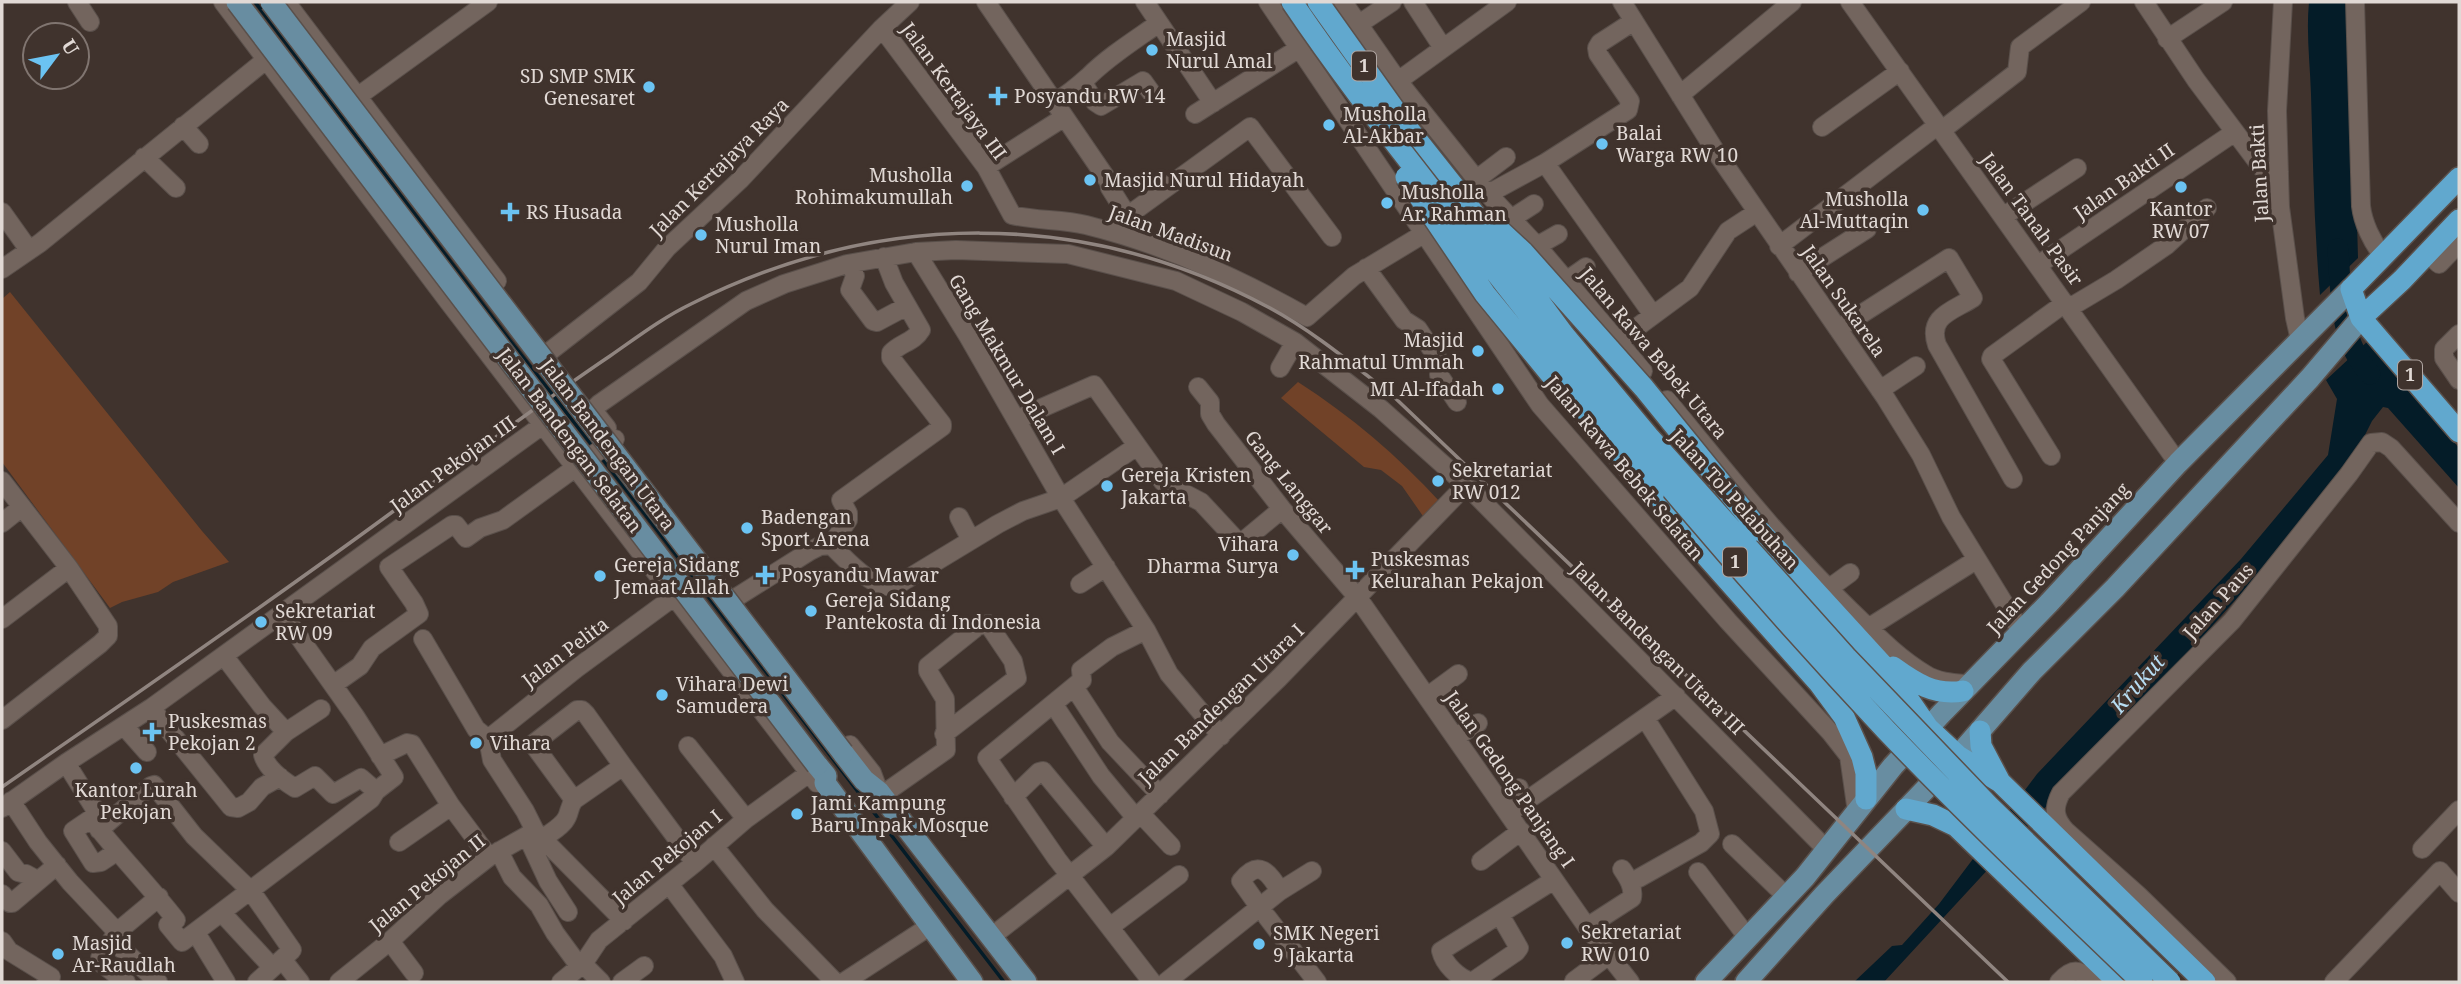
<svg xmlns="http://www.w3.org/2000/svg" width="2461" height="984" font-family="'Noto Serif',serif">
<style>
.green{fill:#714228}
.water{fill:#041c28}
.lines{fill:none;stroke-linecap:round;stroke-linejoin:round}
.stream{stroke:#041c28;stroke-width:3.5}
.river{stroke:#041c28;stroke-width:21}
.minor-casing{stroke:#5a504b;stroke-width:20}
.major-casing{stroke:#5a504b;stroke-width:24}
.highway-casing{stroke:#5a504b;stroke-width:24}
.minor{stroke:#73655e;stroke-width:18}
.major{stroke:#688da1;stroke-width:21}
.highway{stroke:#61a8ce;stroke-width:21}
.rail{stroke:#908580;stroke-width:3.5}
.major-bridge-casing{stroke:#5a504b;stroke-width:24;stroke-linecap:butt}
.highway-bridge-casing{stroke:#5a504b;stroke-width:24;stroke-linecap:butt}
.major-bridge{stroke:#688da1;stroke-width:21}
.highway-bridge{stroke:#61a8ce;stroke-width:21}
.poi-dot{fill:#6bc3f2;stroke:#40332d;stroke-width:2.5}
.labels{text-anchor:middle;stroke-width:7;stroke-linejoin:round;paint-order:stroke}
.shield{fill:#40332d;stroke:#b1a7a3;stroke-width:2}
.shield-label{font-size:18px;font-weight:bold;fill:#e1d9d5}
.poi-label{font-size:19px;fill:#e1d9d5;stroke:#40332d;text-anchor:start}
.street-label{font-size:19px;fill:#e1d9d5;stroke:#40332d}
.water-label{font-size:21px;font-style:italic;fill:#b7ddf3;stroke:#40332d}
</style>
<rect width="100%" height="100%" fill="#40332d"/>
<path class="green" d="M10,292l192,239 27,31 -56,20 -15,10 -36,10 -12,6 -108,-146v-163z
M1298,382c53,34 100,74 142,120l-15,17 -23,-33 -21,-16 -17,-3 -83,-69z"/>
<path class="water" d="M2309,2h42l7,256 -38,37c-6,-67 -7,-134 -9,-201 -1,-31 -5,-61 -2,-92z
M2368,341l91,107v40l-71,-80 -5,-1 -11,14 -29,58 -146,164 -313,339h-30l38,-36 10,-1 37,-41 98,-130 204,-215 87,-104 9,-56 -11,-19z"/>
<g class="lines">
<path class="stream" d="M255,2l253,336 87,111
M601,457l403,525"/>
<path class="river" d="M2338,249c3,43 1,92 32,125"/>
<g class="minor-casing">
<path id="minor" d="M77,2l13,20
M223,2l225,299 369,482h8
M286,2l211,279
M986,2l123,180 1,6 17,27
M1145,2l68,101
M1268,2l272,403 188,216 103,112 18,23 8,56
M1343,2l55,79 90,113 49,52 106,125
M1413,2l30,46
M1622,2l94,150 169,245 36,58 30,62 70,114
M1850,2l328,461
M2144,2l52,78 66,88 8,5 9,-1
M2283,2l-6,109 3,96 15,111 5,22
M2355,2l6,204c2,17 11,36 22,50
M1359,24l33,-22
M882,28l104,139 26,48c24,6 50,4 74,10 78,19 152,53 221,92l47,-41 81,-49
M2167,39l56,-37
M1398,81l109,-79
M1083,83l12,19 6,4 42,-25 10,14
M1680,95l112,-93
M357,97l131,-95
M1054,103c13,-8 23,-16 34,-26 21,-21 47,-37 71,-54
M1195,114l103,-65 46,-34
M183,126l16,18
M1822,127l78,-56
M1942,130l75,-58 3,-25 61,-45
M144,157l32,31
M1545,163l108,152
M986,167l77,-49
M1477,179l29,-22
M1488,194l57,-31 83,-53 2,-9 -32,-47 -1,-6 3,-5 34,-22
M2,212l27,38
M2004,216l73,-48
M1511,219l23,-15
M1108,230l142,-103 82,110
M1537,246l21,-12
M1779,246l159,-121
M916,252l52,84 93,162 85,132 23,44 52,62
M2427,253l12,11 20,-21
M851,264l4,12 -5,14 23,31 4,1 30,-16
M2038,265l197,-133
M1366,268l38,52 14,9 22,33 -1,13 18,27
M2,269l38,-26 227,-184
M1798,273l69,-44
M1566,281l20,-14
M2069,308l47,-28 51,-35 40,-37
M1838,329l111,-71 24,40c-20,13 -46,18 -36,47l76,134
M2459,334l-15,15v9l15,22
M1617,342l73,-54 38,-57 29,-19
M549,352l90,-70 28,-34 73,-68 142,-152 28,-26
M1280,368l15,-26
M1198,387l12,15v12l6,10 66,85 76,89 229,329 43,55
M1880,390l36,-24
M1667,400c60,73 117,146 184,211 23,22 47,47 74,63 12,8 28,9 41,10
M1018,422l10,-8 66,-29 69,97 38,20 39,42 42,-35
M607,428l-11,-14 -1,-6 4,-4 147,-103 38,-17 63,-20 69,-12 40,-2 112,4 108,27 66,31 53,30 86,67 85,76 361,365
M2051,456l-60,-97 1,-3 73,-53
M2,481l67,87 39,58v10l-8,8 -98,76
M959,517l12,23
M2,523l20,-16
M831,545l17,-25v-7l-7,-13 101,-73v-3l-51,-66v-5c9,-10 23,-11 30,-23l-27,-47 -10,-26
M1080,584l26,-17
M1828,589l22,-16
M737,597l73,-46 10,-5 11,-1c18,17 37,41 63,42l104,-63 25,-13 38,-13 76,-52
M2,619l67,-51
M1868,628l108,-68
M1146,630l-34,17 -31,23 1,10 -95,78 70,101 95,123
M423,639l53,90 12,10
M224,656l38,50 24,26
M333,685l27,-19 12,-18 47,-34 -5,-11 -25,-36 63,-42h4l10,13 14,-10 23,-8 112,-81
M1074,687l36,55 50,53
M1428,696l30,-22
M1054,705l47,71 34,41
M151,708l80,99 7,1 11,-6 13,-15 18,-10
M321,709l-35,23 -23,23c4,14 19,25 32,33l20,-12 18,18 28,-16 15,13
M124,726l23,26
M1456,737l22,-14
M850,745l22,28 7,19
M688,746l58,73
M380,756l27,-13 5,1 39,62 38,51
M66,763l32,51 -25,17 20,32 8,-1 15,-10
M882,795l64,-45 -1,-51 -17,-28v-5l50,-40 10,-2 25,37 4,17 -73,56
M1013,797l26,-25 4,-1 63,76
M574,800l-41,-56 44,-34h5l4,4 37,52
M11,801l27,41 32,40 47,50
M1500,801l19,-13
M2,808l64,-45 85,-55 393,-284
M1140,813l31,33
M1509,813l167,-117
M91,819c27,35 58,66 85,101l-8,5 14,17 189,-143 5,-8 18,-14 -39,-61 -73,-103
M99,830l52,-44 3,-1 40,51 57,55 41,59 -35,32
M527,836l21,45 20,31
M544,838c7,-6 19,-12 23,-21 3,-6 2,-10 7,-17l49,-34 72,97
M399,842l52,-36
M1732,844l55,53
M714,846l51,64 70,72
M2422,849l37,-39
M2,851l16,21 8,2 11,6
M499,851l13,26 27,28 16,28 25,34
M1481,861l40,-30
M1698,872l50,66
M1639,878l62,-35 9,-9 -6,-23 -59,-93
M669,884l54,72 12,26
M2,894l8,9h2l45,-38
M1260,908l-19,-27c18,-23 28,-8 39,10
M222,913l50,54
M1500,915l19,33 -3,4 -44,30c-14,-4 -28,-18 -31,-31l113,-71
M1267,917l50,65
M624,921l-89,-90 -10,-20 -33,-51 -4,-21 89,-71 98,-72
M1110,927l69,-52
M1587,927l45,-29c2,-11 -4,-20 -10,-29
M196,933l30,49
M991,937l115,-90 173,-169 187,-193
M112,940l46,42
M2,941l7,10 42,26 -5,5
M390,941l24,32
M282,959l18,23
M583,964l18,18
M1574,981l35,-26
M126,982l-25,-19 -1,-5 17,-26 42,-35
M339,982l51,-41 50,-46 49,-38 46,-26
M561,982l22,-18 16,-24 96,-77 51,-44 63,-46
M622,982l22,-16
M844,982l86,-56
M1166,982l114,-91 32,-20
M2059,982c13,-14 20,-14 34,0
M2227,982l-89,-87 -72,-64c-12,-13 -13,-23 -5,-38l171,-172 117,-147 22,-31 11,-1 9,6 68,75
M2334,982l106,-111 19,22"/>
</g>
<g class="major-casing">
<path id="major" d="M843,753l21,27 15,12 147,190
M817,765l9,11 -1,7 147,199
M1706,982l99,-105 88,-111 48,-52 108,-111 129,-140 173,-174
M1746,982l78,-87 141,-147 67,-77 83,-83 195,-210 51,-60"/>
</g>
<g class="highway-casing">
<path id="highway" d="M1409,130l46,58
M2459,178l-108,111 10,29 98,114
M2361,318l41,-38 57,-60
M1653,496l166,187 25,34 18,40 4,16v26
M1760,531l131,143 37,54 30,28 42,26
M1893,667c22,16 42,29 70,24
M1980,731l1,15 19,36 205,200
M1906,809l27,6 23,11 162,156"/>
</g>
<use href="#minor" class="minor"/>
<use href="#major" class="major"/>
<use href="#highway" class="highway"/>
<path class="rail" d="M2,787c131,-91 264,-182 393,-277 72,-51 142,-105 215,-154 26,-18 52,-38 81,-52 187,-94 391,-96 577,3 45,24 84,57 124,88l616,587"/>
<g class="major-bridge-casing">
<path id="major-bridge" d="M237,2l580,763
M271,2l572,751"/>
</g>
<g class="highway-bridge-casing">
<path id="highway-bridge" d="M1292,2c51,76 108,147 164,219 135,176 278,347 430,509 83,87 170,169 256,252
M1318,2l91,128
M1406,177l79,117 121,148 47,54
M1455,188l109,147 84,101 198,221 142,148 182,177
M1495,226l28,26 121,136 116,143"/>
</g>
<use href="#major-bridge" class="major-bridge"/>
<use href="#highway-bridge" class="highway-bridge"/>
</g>
<g class="poi-dot">
<circle cx="1152" cy="50" r="7"/>
<circle cx="649" cy="87" r="7"/>
<path d="M994.5 85.5h7v7h7v7h-7v7h-7v-7h-7v-7h7z"/>
<circle cx="1329" cy="125" r="7"/>
<circle cx="1602" cy="144" r="7"/>
<circle cx="1090" cy="180" r="7"/>
<circle cx="967" cy="186" r="7"/>
<circle cx="2181" cy="187" r="7"/>
<circle cx="1387" cy="203" r="7"/>
<circle cx="1923" cy="210" r="7"/>
<path d="M506.5 201.5h7v7h7v7h-7v7h-7v-7h-7v-7h7z"/>
<circle cx="701" cy="235" r="7"/>
<circle cx="1478" cy="351" r="7"/>
<circle cx="1498" cy="389" r="7"/>
<circle cx="1438" cy="481" r="7"/>
<circle cx="1107" cy="486" r="7"/>
<circle cx="747" cy="528" r="7"/>
<circle cx="1293" cy="555" r="7"/>
<path d="M1351.5 559.5h7v7h7v7h-7v7h-7v-7h-7v-7h7z"/>
<path d="M761.5 564.5h7v7h7v7h-7v7h-7v-7h-7v-7h7z"/>
<circle cx="600" cy="576" r="7"/>
<circle cx="811" cy="611" r="7"/>
<circle cx="261" cy="622" r="7"/>
<circle cx="662" cy="695" r="7"/>
<path d="M148.5 721.5h7v7h7v7h-7v7h-7v-7h-7v-7h7z"/>
<circle cx="476" cy="743" r="7"/>
<circle cx="136" cy="768" r="7"/>
<circle cx="797" cy="814" r="7"/>
<circle cx="1567" cy="943" r="7"/>
<circle cx="1259" cy="944" r="7"/>
<circle cx="58" cy="954" r="7"/>
</g>
<g class="labels">
<g class="shield">
<rect x="1352" y="51.5" width="24" height="29" rx="5"/>
<rect x="2398" y="360.5" width="24" height="29" rx="5"/>
<rect x="1723" y="547.5" width="24" height="29" rx="5"/>
</g>
<g class="shield-label">
<text x="1364" y="72">1</text>
<text x="2410" y="381">1</text>
<text x="1735" y="568">1</text>
</g>
<g class="poi-label">
<text x="1166" y="46">Masjid<tspan x="1166" dy="22">Nurul Amal</tspan></text>
<text x="635" y="83" text-anchor="end">SD SMP SMK<tspan x="635" dy="22">Genesaret</tspan></text>
<text x="1014" y="103">Posyandu RW 14</text>
<text x="1343" y="121">Musholla<tspan x="1343" dy="22">Al-Akbar</tspan></text>
<text x="1616" y="140">Balai<tspan x="1616" dy="22">Warga RW 10</tspan></text>
<text x="953" y="182" text-anchor="end">Musholla<tspan x="953" dy="22">Rohimakumullah</tspan></text>
<text x="1104" y="187">Masjid Nurul Hidayah</text>
<text x="1401" y="199">Musholla<tspan x="1401" dy="22">Ar. Rahman</tspan></text>
<text x="1909" y="206" text-anchor="end">Musholla<tspan x="1909" dy="22">Al-Muttaqin</tspan></text>
<text x="2181" y="216" text-anchor="middle">Kantor<tspan x="2181" dy="22">RW 07</tspan></text>
<text x="526" y="219">RS Husada</text>
<text x="715" y="231">Musholla<tspan x="715" dy="22">Nurul Iman</tspan></text>
<text x="1464" y="347" text-anchor="end">Masjid<tspan x="1464" dy="22">Rahmatul Ummah</tspan></text>
<text x="1484" y="396" text-anchor="end">MI Al-Ifadah</text>
<text x="1452" y="477">Sekretariat<tspan x="1452" dy="22">RW 012</tspan></text>
<text x="1121" y="482">Gereja Kristen<tspan x="1121" dy="22">Jakarta</tspan></text>
<text x="761" y="524">Badengan<tspan x="761" dy="22">Sport Arena</tspan></text>
<text x="1279" y="551" text-anchor="end">Vihara<tspan x="1279" dy="22">Dharma Surya</tspan></text>
<text x="1371" y="566">Puskesmas<tspan x="1371" dy="22">Kelurahan Pekajon</tspan></text>
<text x="614" y="572">Gereja Sidang<tspan x="614" dy="22">Jemaat Allah</tspan></text>
<text x="781" y="582">Posyandu Mawar</text>
<text x="825" y="607">Gereja Sidang<tspan x="825" dy="22">Pantekosta di Indonesia</tspan></text>
<text x="275" y="618">Sekretariat<tspan x="275" dy="22">RW 09</tspan></text>
<text x="676" y="691">Vihara Dewi<tspan x="676" dy="22">Samudera</tspan></text>
<text x="168" y="728">Puskesmas<tspan x="168" dy="22">Pekojan 2</tspan></text>
<text x="490" y="750">Vihara</text>
<text x="136" y="797" text-anchor="middle">Kantor Lurah<tspan x="136" dy="22">Pekojan</tspan></text>
<text x="811" y="810">Jami Kampung<tspan x="811" dy="22">Baru Inpak Mosque</tspan></text>
<text x="1581" y="939">Sekretariat<tspan x="1581" dy="22">RW 010</tspan></text>
<text x="1273" y="940">SMK Negeri<tspan x="1273" dy="22">9 Jakarta</tspan></text>
<text x="72" y="950">Masjid<tspan x="72" dy="22">Ar-Raudlah</tspan></text>
</g>
<g class="street-label">
<text transform="translate(954 91) rotate(54)" y="7">Jalan Kertajaya III</text>
<text transform="translate(719 167) rotate(-45)" y="7">Jalan Kertajaya Raya</text>
<text transform="translate(2259 173) rotate(-93)" y="7">Jalan Bakti</text>
<text transform="translate(2124 181) rotate(-35)" y="7">Jalan Bakti II</text>
<text transform="translate(2032 219) rotate(54)" y="7">Jalan Tanah Pasir</text>
<text transform="translate(1171 233) rotate(20)" y="7">Jalan Madisun</text>
<text transform="translate(1844 301) rotate(55)" y="7">Jalan Sukarela</text>
<text transform="translate(1654 353) rotate(50)" y="7">Jalan Rawa Bebek Utara</text>
<text transform="translate(1007 364) rotate(59)" y="7">Gang Makmur Dalam I</text>
<text transform="translate(570 440) rotate(53)" y="7">Jalan Bandengan Selatan</text>
<text transform="translate(608 444) rotate(53)" y="7">Jalan Bandengan Utara</text>
<text transform="translate(453 464) rotate(-36)" y="7">Jalan Pekojan III</text>
<text transform="translate(1625 468) rotate(50)" y="7">Jalan Rawa Bebek Selatan</text>
<text transform="translate(1289 482) rotate(51)" y="7">Gang Langgar</text>
<text transform="translate(1735 499) rotate(48)" y="7">Jalan Tol Pelabuhan</text>
<text transform="translate(2058 558) rotate(-47)" y="7">Jalan Gedong Panjang</text>
<text transform="translate(2218 601) rotate(-48)" y="7">Jalan Paus</text>
<text transform="translate(1658 648) rotate(45)" y="7">Jalan Bandengan Utara III</text>
<text transform="translate(565 652) rotate(-37)" y="7">Jalan Pelita</text>
<text transform="translate(1221 704) rotate(-44)" y="7">Jalan Bandengan Utara I</text>
<text transform="translate(1510 779) rotate(55)" y="7">Jalan Gedong Panjang I</text>
<text transform="translate(667 857) rotate(-40)" y="7">Jalan Pekojan I</text>
<text transform="translate(427 883) rotate(-39)" y="7">Jalan Pekojan II</text>
</g>
<g class="water-label">
<text transform="translate(2138 684) rotate(-49)" y="7">Krukut</text>
</g>
</g>
<rect width="2461" height="984" fill="none" stroke="#e1d9d5" stroke-width="7"/>
<g transform="translate(56 56) rotate(58)"><circle r="33" fill="#40332d" stroke="#807570" stroke-width="2"/>
<path d="M0-5L12 26L0 18L-12 26Z" fill="#6bc3f2"/>
<text y="-10" font-size="19" font-weight="bold" text-anchor="middle" fill="#e1d9d5">U</text>
</g>
</svg>
